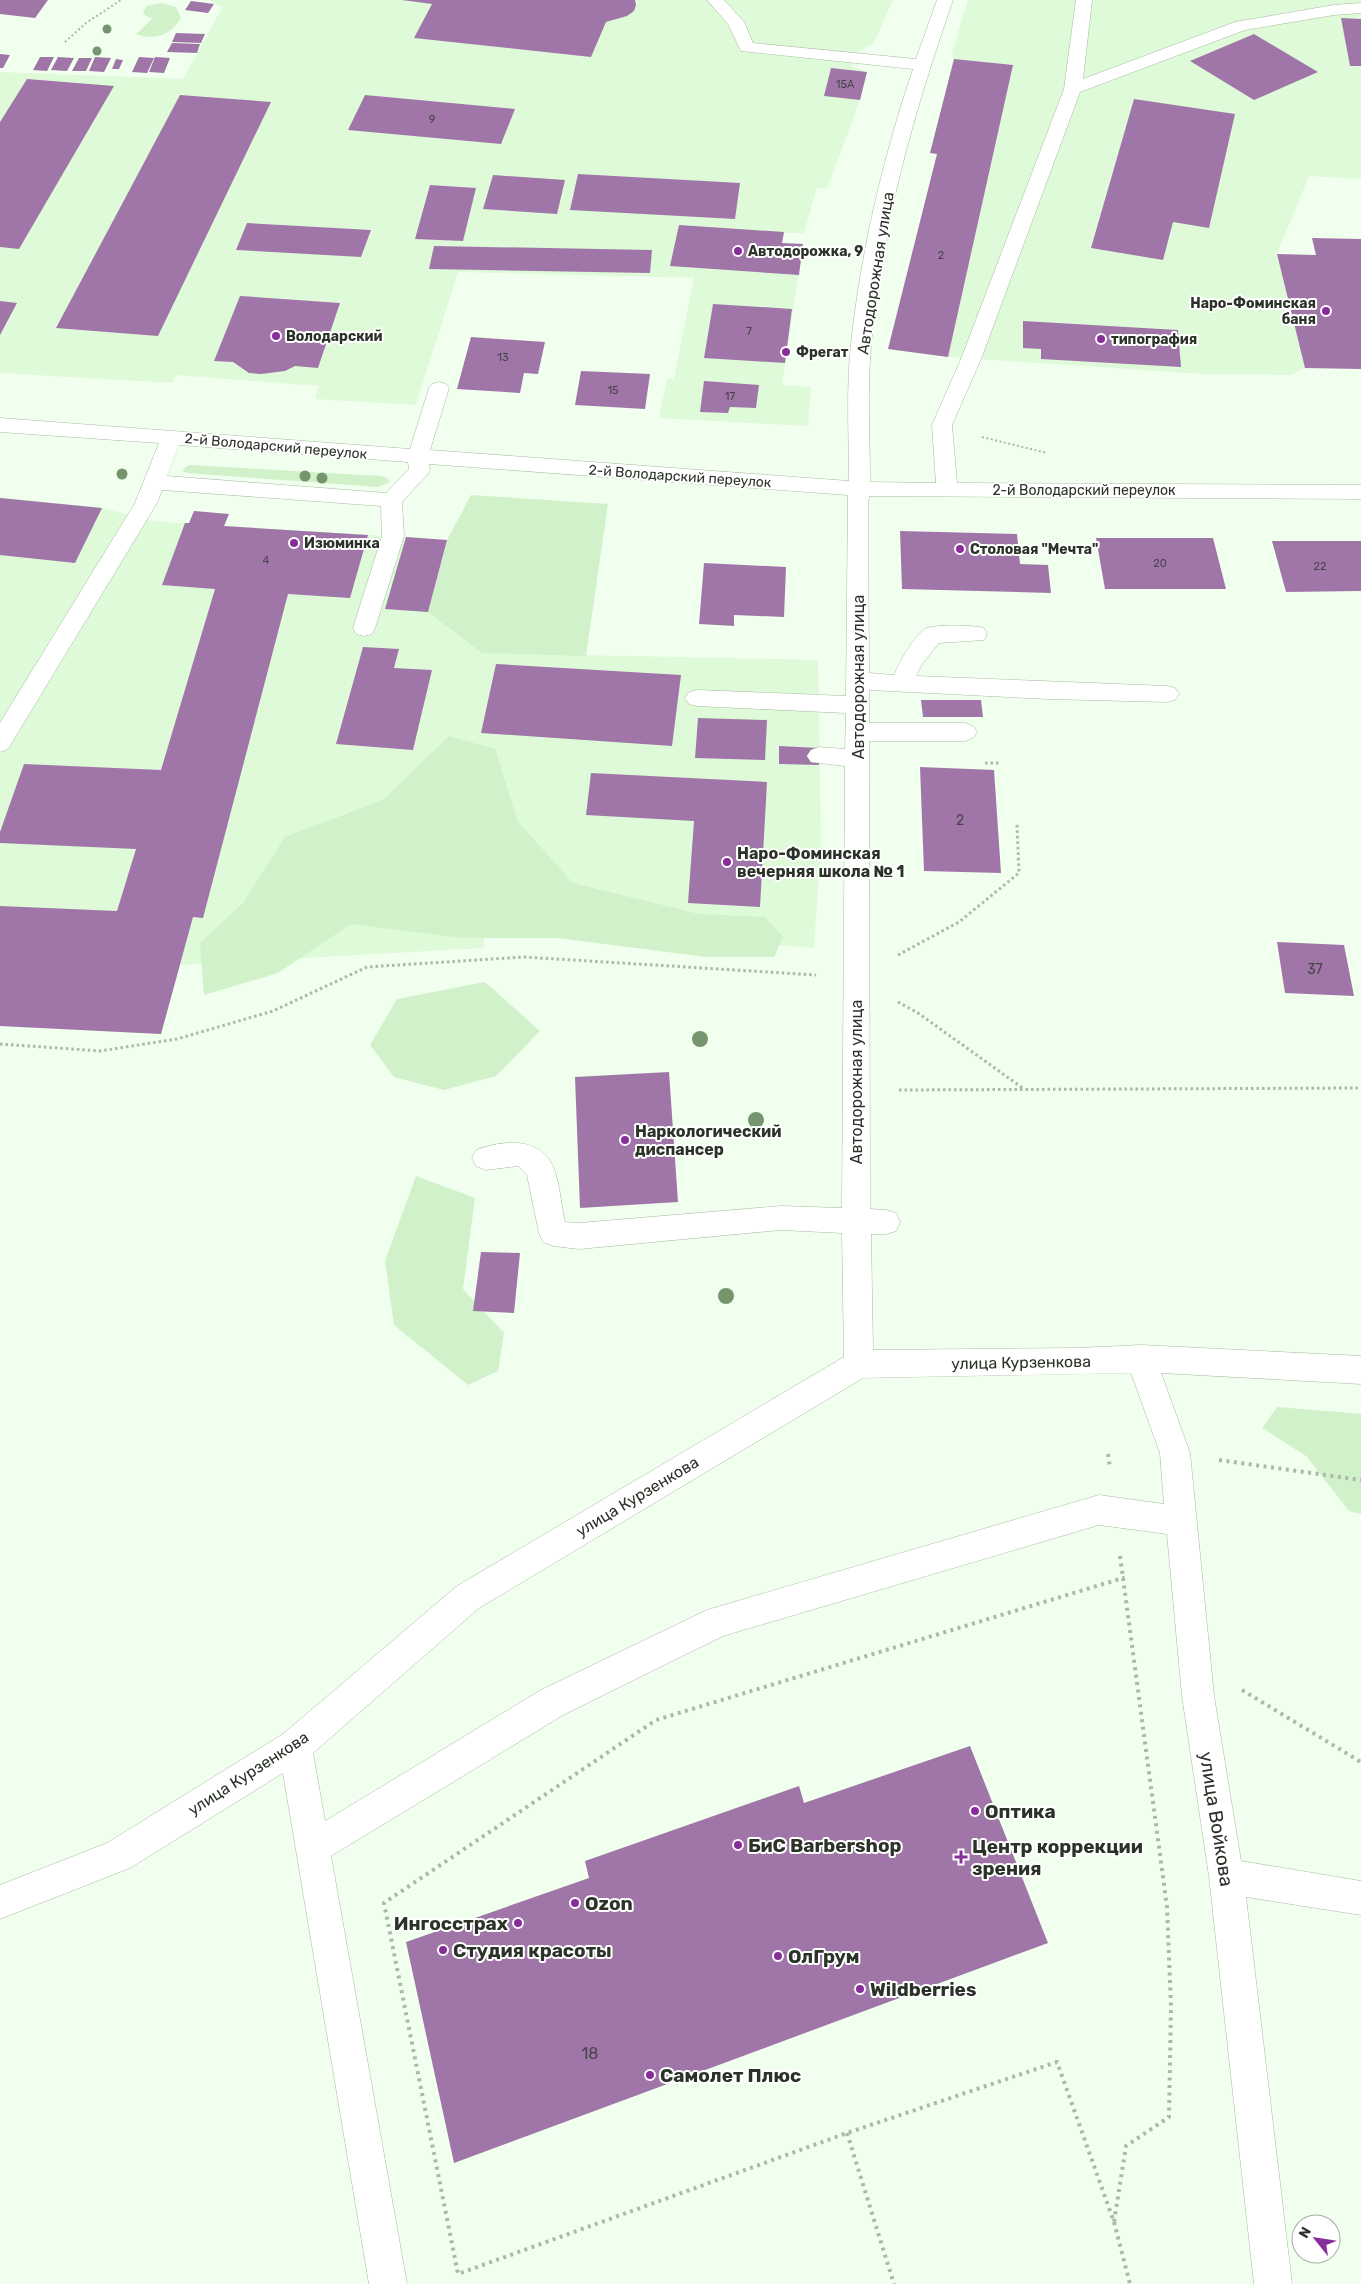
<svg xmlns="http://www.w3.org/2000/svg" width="1361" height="2284" font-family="Rubik,sans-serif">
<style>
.built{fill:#dffad9}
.green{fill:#d0f1c9}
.building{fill:#a076a9}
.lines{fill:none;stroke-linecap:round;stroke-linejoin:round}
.minor-casing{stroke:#a6baa1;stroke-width:1}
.path-far2{stroke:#acb8a9;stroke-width:2;stroke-dasharray:2 2.5;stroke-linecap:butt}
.path-far1{stroke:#acb8a9;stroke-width:3;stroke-dasharray:2.5 3;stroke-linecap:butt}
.path{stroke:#acb8a9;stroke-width:4;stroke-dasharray:3 4.5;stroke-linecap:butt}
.minor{fill:#fff;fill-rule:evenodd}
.tree{fill:#76946e}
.poi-dot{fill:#872e9a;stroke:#fff;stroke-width:2}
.labels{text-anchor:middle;stroke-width:4;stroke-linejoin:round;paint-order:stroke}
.far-number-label{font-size:11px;fill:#484449}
.far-poi-label{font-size:14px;font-weight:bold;fill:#2b3329;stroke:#fff;text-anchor:start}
.far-street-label{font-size:14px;fill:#2b3329;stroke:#fff}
.number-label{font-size:14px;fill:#484449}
.street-label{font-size:16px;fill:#2b3329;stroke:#fff}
.poi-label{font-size:16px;font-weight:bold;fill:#2b3329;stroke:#fff;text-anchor:start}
.near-number-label{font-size:16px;fill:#484449}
.near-poi-label{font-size:19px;font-weight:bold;fill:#2b3329;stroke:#fff;text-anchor:start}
.near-street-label{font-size:19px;fill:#2b3329;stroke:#fff}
</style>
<rect width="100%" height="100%" fill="#f1ffee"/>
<path class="built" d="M209,0h684l-19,43 -16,9 -6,14 15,6 -7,28 -33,89 -10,-1 -13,45h-20l-2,10 21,1 -21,141 29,2 -3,39 -149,-8 8,-39h7l20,-101 -236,-6 -42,133 -101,-6 4,-13 -143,-11 -4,8 -172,-10v-301l183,7 39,-71z
M968,0h393v179l-52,-3 -32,78 28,114 -14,7 -89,-1 -254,-17 -60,-8 49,-195 -7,-1 24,-94 -2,-6z
M0,497l102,11 51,13 294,19 -19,72 55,41 335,7 3,182 -7,106 -331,-27 1,27 -304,17 -19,69 -161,-8z"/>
<path class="green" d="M162,3l14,4 5,11c-10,17 -26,23 -45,16l16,-15 -9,-5 3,-8z
M189,465l192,11 6,2 3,4 -12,5 -192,-14 -4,-3z
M471,495l137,9 -22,152 -104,-3 -54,-41 19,-72z
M449,736l46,13 23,73 55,61 126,31 66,3 18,20 -9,20h-68l-148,-19h-95l-112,-14 -73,49 -74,22 -4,-52 43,-40 42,-66 98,-37z
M485,982l55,49 -44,45 -52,14 -50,-13 -24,-32 27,-46z
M416,1176l59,22 -12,91 41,44 -6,38 -30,14 -74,-60 -9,-64z
M1277,1407l84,7v100l-12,-3 -43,-55 -44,-28z"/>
<path class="building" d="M0,0h48l-13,18 -35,-4z
M402,0h233l1,5 -2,6 -7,5 -21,6 -15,35 -177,-19 18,-34z
M191,1l23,3 -6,9 -23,-3z
M1341,18l20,1v47h-11z
M176,33l29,1 -4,9 -29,-1z
M1254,34l64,38 -64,28 -64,-39z
M172,43l28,1 -3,9 -30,-1z
M0,54l10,1 -7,13h-3z
M40,57h14l-7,14 -14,-1z
M58,57l16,1 -7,13 -16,-1z
M95,57l16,1 -7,14 -15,-1z
M139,57l15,1 -7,15 -15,-1z
M155,57l15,1 -6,15 -15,-1z
M79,58h13l-6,13h-14z
M116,59l7,1 -4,9h-7z
M954,59l59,6 -65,292 -60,-8 49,-195 -7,-1z
M831,68l36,4 -7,28 -36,-4z
M27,79l87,7 -95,163 -19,-2v-125z
M180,95l91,7 -113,234 -102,-8z
M365,95l150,14 -14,35 -153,-14z
M1134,99l101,15 -26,114 -36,-6 -10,38 -72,-12z
M578,174l162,9 -5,36 -165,-9z
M493,175l72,5 -8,34 -74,-5z
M430,185l46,3 -13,53 -48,-2z
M247,223l124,7 -10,27 -125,-7z
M679,225l105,7 -2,11 21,1 -4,31 -129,-9z
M1312,238l49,1v130l-56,-1 -28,-114 39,1z
M434,246l218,4 -2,23 -221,-4z
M240,296l100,7 -22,65 -23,-2 -10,5 -24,3 -12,-1 -16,-11 -19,-1z
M0,301l17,2 -17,32z
M713,304l79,5 -7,54 -81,-5z
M1023,321l155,9 3,37 -140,-8v-10l-18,-1z
M471,337l74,5 -7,32 -14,-1 -4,20 -63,-4z
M581,371l69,3 -5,35 -70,-4z
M704,381l55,4 -3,23 -26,-1 -2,6 -28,-1z
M0,498l102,10 -27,55 -75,-8z
M194,511l35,3 -5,12 144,9 -18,63 -62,-4 -85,324 -10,-1 -32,117 -161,-8v-120l117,5 19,-62 -136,-6v-11l24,-68 137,6 54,-181 -53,-4 23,-62h4z
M900,531l117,3 3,30 28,1 3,28 -149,-4z
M406,537l41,3 -19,72 -43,-3z
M1096,538h117l13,51h-121z
M1272,541h89v50l-75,1z
M704,563l82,4 -2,50 -50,-2v11l-35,-2z
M363,647l36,2 -5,19 38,2 -19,80 -77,-6z
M496,664l185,11 -9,71 -191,-13z
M921,700h60l2,17h-60z
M698,718l69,2 -2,40 -70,-2z
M779,746l40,2v17l-40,-1z
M920,767l74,3 7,103 -77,-2z
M591,773l176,9 -7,125 -72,-4 6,-82 -108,-6z
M1277,942l67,3 10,51 -69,-3z
M669,1072l9,130 -98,6 -5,-131z
M481,1252l39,1 -6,60 -41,-2z
M970,1746l78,197 -594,220 -48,-221 183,-64 -4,-17 214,-75 5,17z"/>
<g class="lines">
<g class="minor-casing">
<path id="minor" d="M707,0h17l20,22 9,21 163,16 21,-59h16c-39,112 -72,227 -82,346 -4,45 -1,91 -1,136l66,1 -4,-58 29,-66 103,-270 12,-89h16l-9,79 152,-57 99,-17 27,-2v10l-27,2 -89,15 -165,62 -99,267 -29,66 5,58 404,2v14l-492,-3 -1,10 1,167 25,2c6,-14 19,-38 31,-46 9,-5 49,-4 59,-1l3,6 -3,6 -45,3 -17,21 -6,12 251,10 8,2 4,6 -4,6 -8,2 -119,-3 -179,-9v33h96l8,3 4,6 -4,6 -8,3h-96l1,468 16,1 10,3 4,9 -4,9 -10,3h-15l2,116 204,-2 64,-3 220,11v28l-200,-11 29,80 24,243 27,165 120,20v34l-115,-18 46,387h-38l-45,-408 -27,-180 -15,-162 -68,-9 -376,111 -158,78 -234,142 76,428h-38l-86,-511 -153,95 -130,51v-34l107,-42 176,-109 174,-148 387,-229 -2,-124 -61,-3 -202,19 -26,-3 -10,-4 -4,-9 -12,-58 -9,-9 -32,4 -10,-4 -4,-8 4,-8c26,-10 66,-14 78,19 6,16 7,36 11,53l14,1 202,-17 61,2 3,-442 -34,-4 -4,-6 4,-6 8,-3 26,2 1,-36 -149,-7 -8,-2 -4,-6 4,-6 8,-2 149,6 2,-201 -419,-31 1,6 -3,5 -25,27 2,34 -29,92 -3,6 -8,2 -8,-2 -3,-6 29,-92 -1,-30 -219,-16 -5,13 -149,246 -8,3v-29l135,-220 24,-60 -159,-11v-14l410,31 19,-61 3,-4 7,-2 7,2 3,4 -19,62 419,31c0,-45 -3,-91 2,-137 10,-93 32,-186 62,-275l-172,-18 -13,-27zM179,445l229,17 1,7 -23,24 -219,-17zM1131,1373l29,80 4,51 -65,-9 -392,115 -166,80 -216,131 -12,-68 166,-145 384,-230z"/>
</g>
<path class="path-far2" d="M65,42l21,-19 35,-23
M982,437l65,16"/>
<path class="path-far1" d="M985,763h14
M898,955l61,-33 60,-49 -2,-49
M898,1002l20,11 106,76
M0,1044l100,7 77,-12 96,-28 94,-44 157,-10 292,18
M899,1090l462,-2"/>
<path class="path" d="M1108,1454l2,14
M1219,1460l142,20
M1120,1556l3,22
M1123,1578l44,329 4,100 -2,110 -43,29 -12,76 -57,-160 -210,71 -389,141 -74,-371 272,-183z
M1242,1690l119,72
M847,2133l47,151
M1114,2222l16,62"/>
<use href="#minor" class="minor"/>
</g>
<g class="tree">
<circle cx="107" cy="29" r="4.5"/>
<circle cx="97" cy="51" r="4.5"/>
<circle cx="122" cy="474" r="5.5"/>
<circle cx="305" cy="476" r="5.5"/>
<circle cx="322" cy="478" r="5.5"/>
<circle cx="700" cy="1039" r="8"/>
<circle cx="756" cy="1120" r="8"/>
<circle cx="726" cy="1296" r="8"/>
</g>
<g class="poi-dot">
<circle cx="738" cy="251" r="5"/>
<circle cx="1326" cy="311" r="5"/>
<circle cx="276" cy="336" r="5"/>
<circle cx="1101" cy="339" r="5"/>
<circle cx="786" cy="352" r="5"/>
<circle cx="294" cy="543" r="5"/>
<circle cx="960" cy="549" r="5"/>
<circle cx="727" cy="862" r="5"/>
<circle cx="625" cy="1140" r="5"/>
<circle cx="975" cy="1811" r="5"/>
<circle cx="738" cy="1845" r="5"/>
<path d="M958.5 1849.5h5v5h5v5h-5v5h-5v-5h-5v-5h5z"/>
<circle cx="575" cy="1903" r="5"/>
<circle cx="518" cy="1923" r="5"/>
<circle cx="443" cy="1950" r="5"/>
<circle cx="778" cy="1956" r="5"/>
<circle cx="860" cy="1989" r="5"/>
<circle cx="650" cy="2075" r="5"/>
</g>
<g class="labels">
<g class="far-number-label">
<text x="845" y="88">15А</text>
<text x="432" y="123">9</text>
<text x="941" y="259">2</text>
<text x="749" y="335">7</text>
<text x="503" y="361">13</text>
<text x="613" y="394">15</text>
<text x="730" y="400">17</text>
<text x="266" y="564">4</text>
<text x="1160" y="567">20</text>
<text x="1320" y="570">22</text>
</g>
<g class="far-poi-label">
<text x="748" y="256">Автодорожка, 9</text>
<text x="1316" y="308" text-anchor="end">Наро-Фоминская<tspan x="1316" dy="16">баня</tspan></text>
<text x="286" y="341">Володарский</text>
<text x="1111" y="344">типография</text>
<text x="796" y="357">Фрегат</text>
<text x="304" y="548">Изюминка</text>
<text x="970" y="554">Столовая "Мечта"</text>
</g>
<g class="far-street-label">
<text transform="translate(276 446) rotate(5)" y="5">2-й Володарский переулок</text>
<text transform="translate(680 476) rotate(4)" y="5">2-й Володарский переулок</text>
<text x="1084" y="495">2-й Володарский переулок</text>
</g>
<g class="number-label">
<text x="960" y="825">2</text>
<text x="1315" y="974">37</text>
</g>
<g class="street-label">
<text transform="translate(875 273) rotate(-81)" y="6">Автодорожная улица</text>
<text transform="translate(858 677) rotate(-90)" y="6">Автодорожная улица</text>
<text transform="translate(856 1082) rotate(-90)" y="6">Автодорожная улица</text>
<text transform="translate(1021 1362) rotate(-1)" y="6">улица Курзенкова</text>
<text transform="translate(637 1496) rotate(-31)" y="6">улица Курзенкова</text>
<text transform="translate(248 1773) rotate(-33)" y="6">улица Курзенкова</text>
</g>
<g class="poi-label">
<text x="737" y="859">Наро-Фоминская<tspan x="737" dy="18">вечерняя школа № 1</tspan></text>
<text x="635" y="1137">Наркологический<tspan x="635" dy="18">диспансер</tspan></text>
</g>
<g class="near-number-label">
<text x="590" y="2059">18</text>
</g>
<g class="near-poi-label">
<text x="985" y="1818">Оптика</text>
<text x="748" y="1852">БиС Barbershop</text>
<text x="972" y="1853">Центр коррекции<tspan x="972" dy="22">зрения</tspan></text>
<text x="585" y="1910">Ozon</text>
<text x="508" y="1930" text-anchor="end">Ингосстрах</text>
<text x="453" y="1957">Студия красоты</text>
<text x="788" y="1963">ОлГрум</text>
<text x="870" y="1996">Wildberries</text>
<text x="660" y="2082">Самолет Плюс</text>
</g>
<g class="near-street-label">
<text transform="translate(1217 1819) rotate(81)" y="7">улица Войкова</text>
</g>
</g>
<g transform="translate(1316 2239) rotate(300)"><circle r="24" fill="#ffffff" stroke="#aaada9"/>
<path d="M0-4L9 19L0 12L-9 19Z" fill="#872e9a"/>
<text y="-8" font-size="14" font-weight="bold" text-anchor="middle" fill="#2b3329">N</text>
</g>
</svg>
